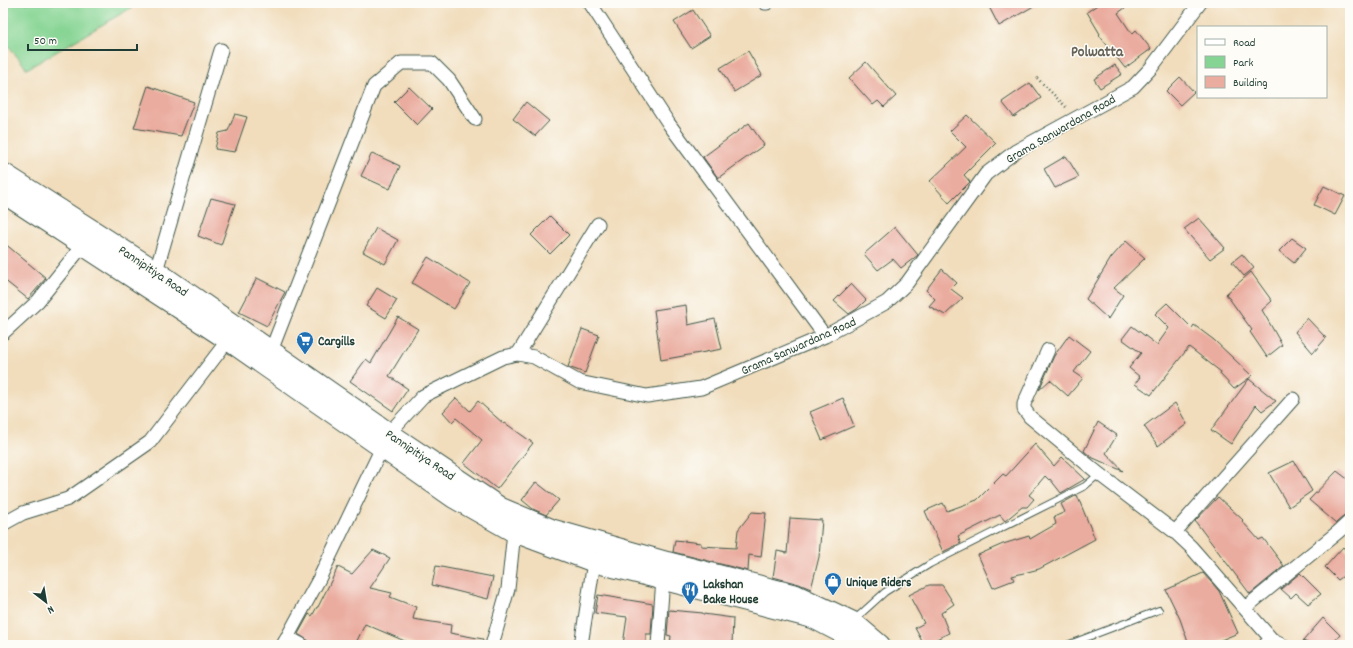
<svg xmlns="http://www.w3.org/2000/svg" width="1353" height="648" font-family="Dekko,sans-serif">
<style>
.green{fill:#85d493;stroke:#528864}
.building{fill:#eaac9f}
.lines{fill:none;stroke-linecap:round;stroke-linejoin:round}
.service-casing{stroke:#3e5548;stroke-width:8}
.minor-casing{stroke:#3e5548;stroke-width:15}
.tertiary-casing{stroke:#3e5548;stroke-width:18}
.primary-casing{stroke:#3e5548;stroke-width:22}
.path{stroke:#3e5548;stroke-width:2.5;stroke-dasharray:1 3;stroke-linecap:butt}
.service{stroke:#fff;stroke-width:6}
.minor{stroke:#fff;stroke-width:13}
.tertiary{stroke:#fff;stroke-width:16}
.primary{stroke:#fff;stroke-width:20}
.labels{text-anchor:middle;stroke-width:3;stroke-linejoin:round;paint-order:stroke}
.street-label{font-size:13px;fill:#1f3d34;stroke:#fdfcf7}
.poi-label{font-size:13px;font-weight:bold;fill:#1f3d34;stroke:#fdfcf7;text-anchor:start}
.quarter-label{font-size:15px;font-weight:bold;fill:#666459;stroke:#fdfcf7}
</style>
<rect width="100%" height="100%" fill="#fdfcf7"/>
<filter id="ink" filterUnits="userSpaceOnUse"><feTurbulence type="fractalNoise" baseFrequency=".025" numOctaves="2"/><feDisplacementMap in="SourceGraphic" scale="8" xChannelSelector="R" yChannelSelector="G"/><feConvolveMatrix kernelMatrix="1 2 1 2 8 2 1 2 1" color-interpolation-filters="sRGB"/></filter>
<filter id="wash" filterUnits="userSpaceOnUse"><feTurbulence type="fractalNoise" baseFrequency=".012" numOctaves="4" result="noise"/><feDisplacementMap in="SourceGraphic" scale="16" xChannelSelector="R" yChannelSelector="G"/><feGaussianBlur stdDeviation="0.9" result="paint"/><feColorMatrix in="noise" values="0 0 0 0 0 0 0 0 0 0 0 0 0 0 0 0 0 1.4 0 .05"/><feComposite in="paint" operator="in"/></filter>
<g filter="url(#wash)">
<rect width="100%" height="100%" fill="#f1ddbc"/>
<path class="green" d="M3,3h134l-1,2 -109,64 -24,-30z"/>
<g id="blocks">
<path class="building" d="M987,3h52l-40,23z
M1100,3h32l-14,10 14,21 4,-4 15,19 -26,19 -26,-33 1,-1 -13,-22z
M693,10l17,26 -19,12 -17,-26z
M748,51l14,24 -28,17 -14,-24z
M866,62l30,34 -12,11 -6,-6 -5,4 -24,-27z
M1115,65l7,9 -22,14 -6,-9z
M1180,77l14,15 -14,13 -14,-14z
M1030,83l11,15 -27,19 -12,-15z
M148,86l46,16 -13,34 -47,-8z
M409,87l23,22 -15,16 -23,-23z
M526,102l23,19 -14,15 -22,-17z
M235,114l12,3 -12,35 -20,-3 4,-16 9,-2z
M967,115l29,28 -32,32 6,7 -21,21 -19,-22 36,-34 -16,-16z
M749,123l15,22 -46,33 -15,-21z
M372,153l28,13 -10,23 -29,-13z
M1066,156l13,21 -24,11 -11,-19z
M1324,186l21,10 -10,19 -21,-10z
M211,198l24,6 -14,41 -23,-9z
M550,216l19,19 -19,19 -19,-19z
M1199,218l26,30 -15,11 -26,-30z
M895,227l23,28 -17,13 -8,-9 -15,11 -14,-16z
M376,228l22,12 -13,24 -22,-12z
M1292,238l14,10 -12,15 -15,-12z
M1126,241l19,17 -31,30 9,7 -15,24 -22,-20 25,-41z
M3,242l43,36 -18,21 -25,-20z
M1242,254l12,14 -10,8 -12,-14z
M428,257l42,26 -16,26 -42,-26z
M942,269l15,14 -6,6 12,9 -18,17 -16,-9 6,-7 -9,-9z
M1251,272l21,29 -10,9 20,35 -15,12 -17,-25 2,-2 -26,-36z
M257,278l28,14 -18,34 -28,-14z
M851,284l15,16 -9,9 -8,5 -15,-13z
M377,288l20,12 -11,18 -20,-12z
M1167,303l25,25 2,-3 20,15 38,36 -18,13 -14,-15 1,-2 -32,-25 -38,48 -16,-11 5,-7 -11,-9 12,-15 -19,-14 10,-13 25,19 12,-17 -14,-14z
M686,305l2,20 27,-6 7,30 -61,11 -7,-50z
M398,317l20,12 -29,47 19,13 -15,22 -43,-30 16,-22 5,4z
M1307,318l19,20 -13,15 -18,-21z
M582,329l17,6 -14,38 -17,-6z
M1069,335l21,16 -16,21 9,6 -15,18 -18,-16 -11,10 15,-34z
M1249,379l27,22 -14,10 -6,-6 -25,39 -20,-14z
M456,398l14,13 8,-10 26,23 1,-1 28,20 -36,46 -33,-26 18,-23 -26,-22 -4,4 -9,-10z
M843,398l11,28 -32,14 -12,-28z
M1175,403l12,21 -29,22 -14,-20z
M1098,422l19,13 -11,18 17,18 -32,-14 -7,-6z
M1035,444l19,22 8,-9 23,22 -24,14 -11,-14 -1,1 -4,-4 -16,19 5,4 -7,8h-5l-17,14 -5,-6 -42,21 3,7 -18,9 -18,-41 18,-8 4,8 30,-11 26,-26 3,2z
M1294,461l18,30 -23,16 -20,-34z
M1337,471l13,10v32l-5,2 -9,8 -27,-23z
M536,482l23,18 -13,15 -13,-6 -11,-9z
M1077,495l18,44 -56,30 -27,7 2,4 -21,8 -15,-33 25,-11 26,-8 1,3 26,-15 -2,-7 11,-5 -4,-8z
M1218,497l25,23 -1,1 17,19 4,-2 21,28 -34,28 -55,-73z
M752,512l14,1 -5,44 -12,-2 -1,16 -75,-19 2,-12 26,3v3l35,2 2,-18z
M790,518l32,2 -3,37 -8,32 -12,-5 -26,-7 4,-26 10,2z
M1343,547l7,8v16l-12,9 -13,-13z
M373,550l17,8 -20,30 22,5 -2,4 26,10 -3,12 38,6 -1,8 33,6 -1,6h-68l-49,-21 -10,21h-40l-17,-11 11,-20 3,2 5,-9h1l20,-40 14,7z
M436,566l57,11 -5,22 -56,-14z
M1203,573l16,18 19,42 -29,12h-20l-9,-26 -14,-29z
M1300,573l21,21 -13,10 -12,-11 -5,5 -10,-9z
M929,585h13l12,19 -13,9 8,20 -25,12 -9,-17 9,-5 -15,-28z
M598,595l55,9 -2,30h-5v11h-23l4,-28 -32,-4z
M669,610l34,3v1l30,4 -1,27h-62l1,-9 -4,-1z
M1323,618l17,17 -9,10h-19l-9,-4z"/>
</g>
</g>
<g filter="url(#ink)">
<use href="#blocks" fill-opacity="0" stroke="#3e5548" stroke-width="1"/>
<g class="lines">
<g class="service-casing">
<path id="service" d="M854,620l31,-28 45,-28 155,-78 14,-12
M1067,645l92,-35"/>
</g>
<g class="minor-casing">
<path id="minor" d="M590,3l79,121 156,212
M765,3h2
M156,271l65,-221
M3,333l35,-32 45,-56
M1048,350l-24,54v5l6,8 69,57 76,58 16,15 83,95
M271,351l103,-265 27,-23h31l17,17 26,39
M518,354l80,-130
M3,524l20,-11 45,-14 82,-57 78,-102
M1175,532l118,-133
M1245,608l93,-76 12,-11
M287,637l15,8
M283,645l36,-66 70,-146 34,-37 80,-39 15,-3 16,3 45,25 68,14 54,-8 124,-52 62,-34 20,-19 79,-109 30,-23 117,-64 18,-19 49,-65
M492,645l16,-56 6,-57
M581,645l13,-83
M658,645l5,-66"/>
</g>
<g class="tertiary-casing">
<path id="tertiary" d="M1267,645l7,-3 6,3"/>
</g>
<g class="primary-casing">
<path id="primary" d="M3,173l153,98 233,162 112,75 50,21 116,33 129,33 57,27 27,23
M3,193l225,147 226,158 60,34 80,30 219,56 29,15 13,12"/>
</g>
<path class="path" d="M1037,78l30,30"/>
<use href="#service" class="service"/>
<use href="#minor" class="minor"/>
<use href="#tertiary" class="tertiary"/>
<use href="#primary" class="primary"/>
</g>
</g>
<defs>
<g id="supermarket-pin" transform="scale(0.9)"><path d="M0 17L-7.5 6A9.5 9.5 0 1 1 7.5 6Z" fill="#1f6fb2" stroke="#fdfcf7"/><path d="M-6-5.5h2.5l.6 2H6L4.5 2H-2.5L-4.4-4H-6ZM-1.5 3.2a1.3 1.3 0 1 0 .1 0ZM3 3.2a1.3 1.3 0 1 0 .1 0Z" fill="#fff"/></g>
<g id="shop-pin" transform="scale(0.9)"><path d="M0 17L-7.5 6A9.5 9.5 0 1 1 7.5 6Z" fill="#1f6fb2" stroke="#fdfcf7"/><path d="M-5-2.5h2.3a2.7 3.5 0 0 1 5.4 0H5L5.5 6h-11ZM-1.5-2.5h3a1.5 2.3 0 0 0-3 0Z" fill="#fff"/></g>
<g id="restaurant-pin" transform="scale(0.9)"><path d="M0 17L-7.5 6A9.5 9.5 0 1 1 7.5 6Z" fill="#1f6fb2" stroke="#fdfcf7"/><path d="M-5-6h1v4h1v-4h1v4h1v-4h1v5L-1.5 .5V6h-2V.5L-5-1ZM5-6V6H3V1.5H1.5Q1.5-4 5-6Z" fill="#fff"/></g>
</defs>
<g fill-rule="evenodd">
<use href="#supermarket-pin" x="305" y="340"/>
<use href="#shop-pin" x="833" y="581"/>
<use href="#restaurant-pin" x="690" y="590"/>
</g>
<g class="labels">
<g class="street-label">
<text transform="translate(1060 128) rotate(-30)" y="5">Grama Sanwardana Road</text>
<text transform="translate(154 270) rotate(34)" y="5">Pannipitiya Road</text>
<text transform="translate(798 345) rotate(-24)" y="5">Grama Sanwardana Road</text>
<text transform="translate(421 454) rotate(34)" y="5">Pannipitiya Road</text>
</g>
<g class="poi-label">
<text x="318" y="345">Cargills</text>
<text x="846" y="586">Unique Riders</text>
<text x="703" y="588">Lakshan<tspan x="703" dy="15">Bake House</tspan></text>
</g>
<g class="quarter-label">
<text x="1097" y="56">Polwatta</text>
</g>
</g>
<rect width="1353" height="648" fill="none" stroke="#fdfcf7" stroke-width="16"/>
<rect x="1197" y="26" width="130" height="72" fill="#fdfcf7" stroke="#a4b0a9"/>
<rect x="1205" y="39" width="20" height="6" fill="#ffffff" stroke="#a4b0a9"/>
<text x="1233" y="46" font-size="12" fill="#1f3d34">Road</text>
<rect x="1205" y="56" width="20" height="12" fill="#85d493" stroke="#a4b0a9"/>
<text x="1233" y="66" font-size="12" fill="#1f3d34">Park</text>
<rect x="1205" y="76" width="20" height="12" fill="#eaac9f" stroke="#a4b0a9"/>
<text x="1233" y="86" font-size="12" fill="#1f3d34">Building</text>
<g transform="translate(46 602) rotate(149)" stroke="#fdfcf7" stroke-width="3" paint-order="stroke">
<path d="M0-3L7 15L0 10L-7 15Z" fill="#1f3d34"/>
<text y="-6" font-size="11" font-weight="bold" text-anchor="middle" fill="#1f3d34">N</text>
</g>
<path d="M28 44v6h109v-6" fill="none" stroke="#1f3d34" stroke-width="2"/>
<text x="34" y="44" font-size="12" fill="#1f3d34" stroke="#fdfcf7" stroke-width="3" paint-order="stroke">50 m</text>
</svg>
